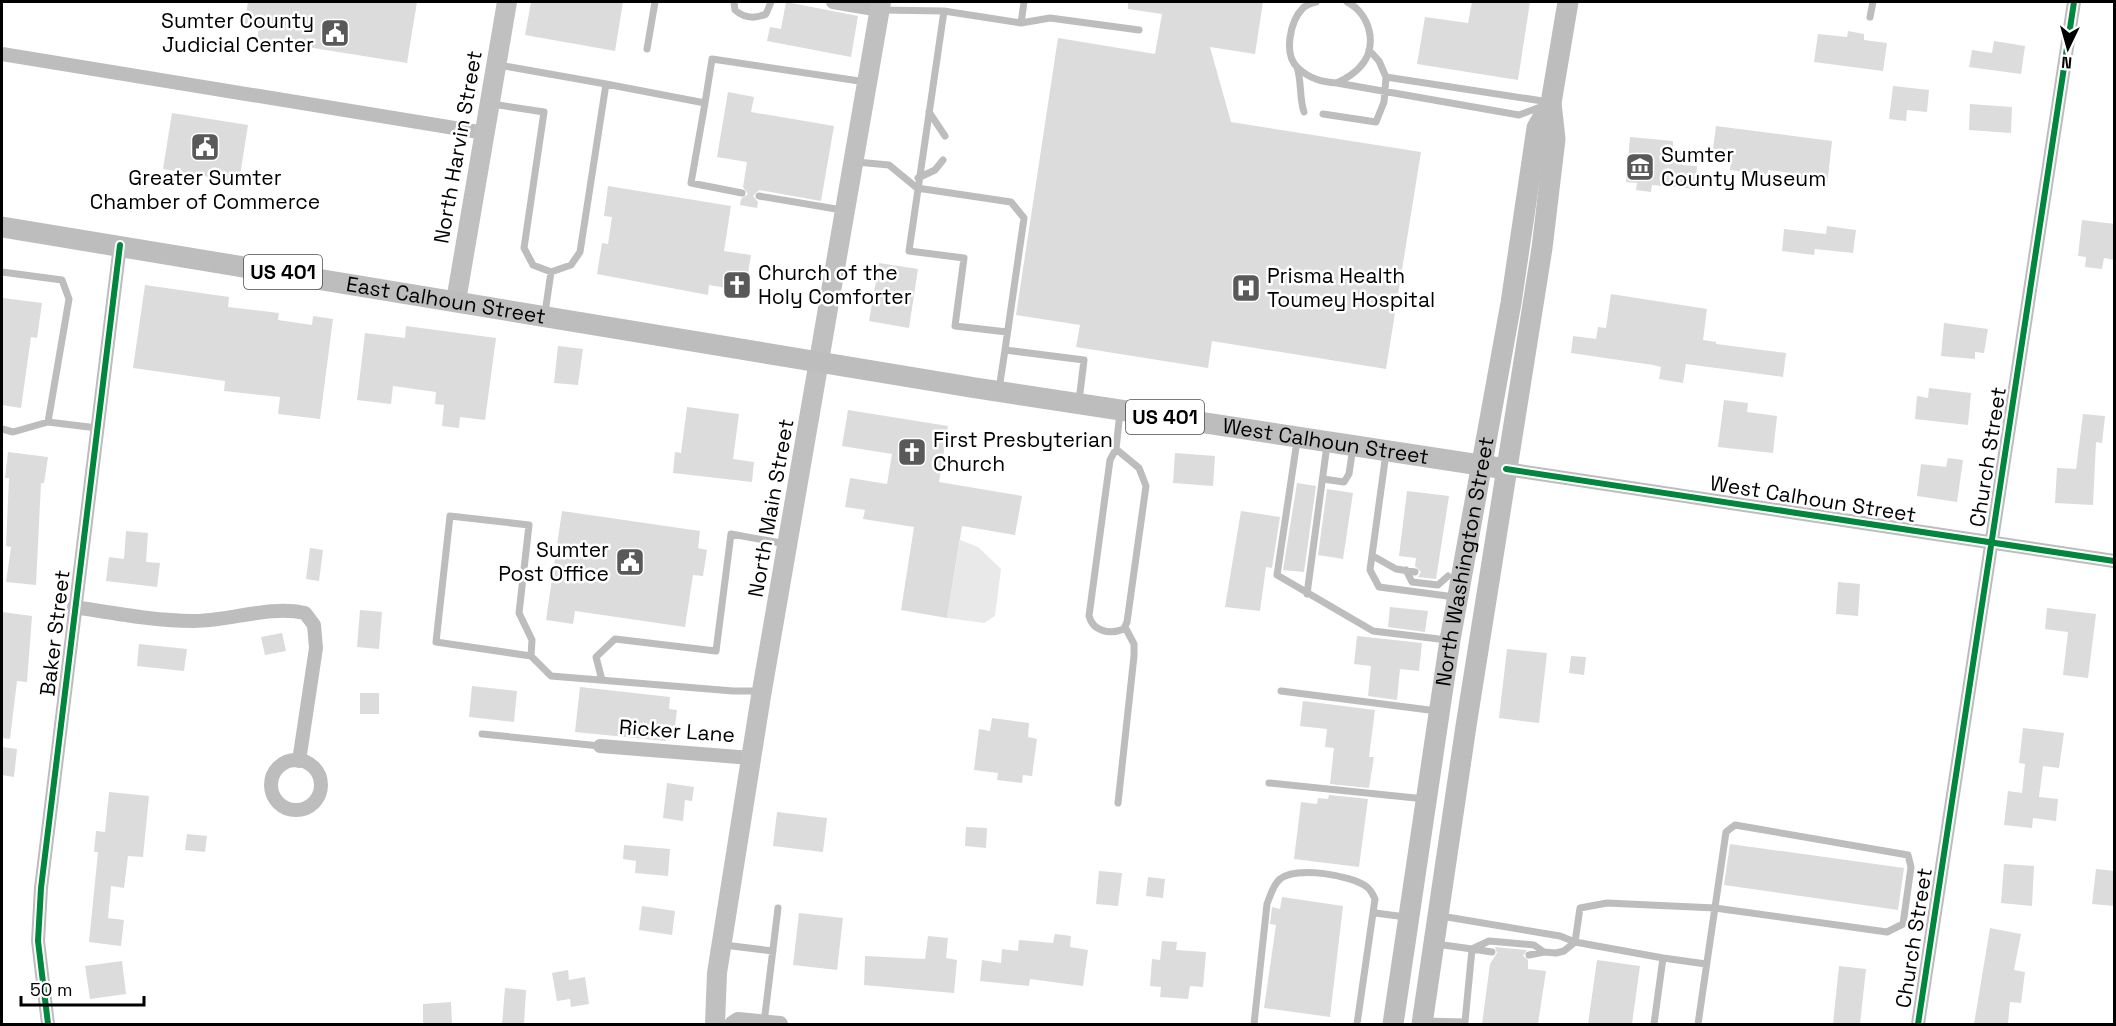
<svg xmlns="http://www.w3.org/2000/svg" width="2116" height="1026" font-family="'Space Grotesk',sans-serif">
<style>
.green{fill:#e9e9e9}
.building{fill:#dcdcdc}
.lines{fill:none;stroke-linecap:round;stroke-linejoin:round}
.service{stroke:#bdbdbd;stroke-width:7}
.minor{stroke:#bdbdbd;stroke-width:14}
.tertiary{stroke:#bdbdbd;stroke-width:16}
.secondary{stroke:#c0c0c0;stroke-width:20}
.primary{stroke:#bdbdbd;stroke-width:21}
.cycleway-casing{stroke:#fff;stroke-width:10}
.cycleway{stroke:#00873e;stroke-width:6}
.labels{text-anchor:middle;stroke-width:5;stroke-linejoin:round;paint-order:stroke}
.shield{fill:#fff;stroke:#4c4c4c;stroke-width:1.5}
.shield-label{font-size:20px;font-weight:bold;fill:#000}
.poi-label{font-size:21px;fill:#000;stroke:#fff;text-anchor:start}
.street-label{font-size:21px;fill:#000;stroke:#fff}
</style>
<rect width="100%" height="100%" fill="#fff"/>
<path class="green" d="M960,540l18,7 23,22 -6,47 -11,7 -37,-5z"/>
<path class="building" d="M248,2h169l-10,61 -150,-24 2,-11 -15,-3z
M531,2h92l-8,49 -90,-16z
M786,2l72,14 -7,41 -84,-16 3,-14 11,2z
M1128,2h135l-8,52 -45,-7 21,75 190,30 -35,217 -174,-28 -4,27 -132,-21 4,-22 -64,-10 42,-277 97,16 7,-40 -34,-5z
M1472,2h58l-12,78 -101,-16 8,-47 43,6z
M1848,31l16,3v6l23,3 -4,28 -69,-9 4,-28 29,3z
M1994,41l31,5 -4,28 -52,-7 3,-17 20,3z
M1893,86l36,4 -2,22 -20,-2 -1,11 -17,-2z
M728,92l26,5 -3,15 83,14 -13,75 -62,-11 -6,6 5,6 -1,6 -17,-3 1,-6 7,-5 -5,-7 4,-25 -30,-5z
M1970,104l42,3 -1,26 -42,-3z
M172,113l76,12 -9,57 -76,-13z
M1716,126l116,15 -5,45 -30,-4 1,-8 -30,-4v5l-38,-5 2,-18 -19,-3z
M1630,137l43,4v9l10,1 -1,14 15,1 -2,23 -43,-4 -1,7 -15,-2 1,-7 -11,-1z
M608,186l123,20 -7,45 27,4 -6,36 -36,-6 -1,10 -111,-21 5,-31 6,1 4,-27 -8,-1z
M2082,220l33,4v36l-11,-2 -2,11 -17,-2 1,-10 -8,-1z
M1827,226l29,4 -3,23 -38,-4 -1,6 -32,-4 2,-22 42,5z
M879,263l39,6 -9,59 -40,-7z
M145,285l84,12 -1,10 51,6 -1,7 34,5 1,-9 20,3 -13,100 -42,-5 2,-17 -56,-6 1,-10 -92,-13z
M1611,294l96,15 -4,31 13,2v2l70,9 -3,24 -97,-13 -3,19 -24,-4 2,-12 -8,-2 -82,-12 2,-17 23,3 2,-12 8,1z
M3,298l39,5 -5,35 -6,-1 -10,71 -19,-3z
M1944,323l44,6 -4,24 -9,-1v7l-34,-3z
M406,326l90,12 -11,82 -25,-3 -1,11 -17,-2 2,-21 -9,-1 1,-12 -43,-6 -2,18 -34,-4 8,-67 40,5z
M558,346l25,3 -5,36 -24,-2z
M1929,388l42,5 -3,32 -53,-6 2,-23 11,2z
M1724,400l24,3 -1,9 30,4 -4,37 -55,-6z
M687,407l52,7 -6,45 21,3 -2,20 -79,-9 2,-21 6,1z
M848,410l100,16 -9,56 83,14 -7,39 -53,-9 -15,92 -46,-8 13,-83 -51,-8 2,-9 -20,-3 5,-29 37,6 5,-30 -50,-8z
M2083,414l22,2 -3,27 -6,-1 -3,63 -38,-2 2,-35 19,1z
M8,452l40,5 -4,26h-3l-5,102 -30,-3 5,-35 -5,-1 3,-68h-4z
M1175,453l40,3 -2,30 -40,-3z
M1948,458l15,2 -6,42 -40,-6 4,-32 25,3z
M1297,483l19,3 -12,86 -21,-2z
M1327,489l26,4 -10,66 -25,-4z
M1407,491l42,5 -13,83 -18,-2 3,-5 -6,-6 1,-8 -17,-2z
M562,511l138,20 -2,17 9,2 -4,26 -10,-1 -8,52 -110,-16 -2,13 -27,-4z
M1241,511l39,6 -8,51 -6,-1 -6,44 -35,-4z
M126,531l22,2 -2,29 14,1 -3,24 -51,-6 3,-24 15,2z
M310,548l13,2 -4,31 -13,-2z
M1838,582l22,2 -2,32 -22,-2z
M1390,607l38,4 -3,21 -37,-5z
M2047,608l49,6 -8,64 -25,-3 5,-43 -23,-3z
M360,610l22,2 -3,37 -22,-2z
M2,612l30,4 -5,66 -10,-1 -7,58 -8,-1z
M282,633l4,18 -21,4 -4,-18z
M1357,636l65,7 -3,28 -19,-2 -3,31 -29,-4 3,-30 -17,-2z
M139,644l48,5 -3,22 -47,-5z
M1507,649l40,4 -8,70 -40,-5z
M1571,656l15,1 -2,18 -15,-2z
M472,686l45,5 -3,31 -45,-5z
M580,687l90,10 -1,12 8,1 -2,17h-7l-2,14 -91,-9z
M360,693h19v21h-19z
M1303,701l72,9 -6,47h5l-5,31 -39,-4 4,-36 -9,-1 2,-18 -27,-3z
M992,718l37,5 -1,14 9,2 -5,37 -9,-1 -1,8 -25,-3 1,-7 -24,-3 5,-41 11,2z
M2023,728l41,5 -5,35 -16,-2 -4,31 19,2 -2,22 -23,-3 -1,10 -28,-3 4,-34 14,2 3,-29 -6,-1z
M2,747l15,2 -3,28 -12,-2z
M667,783l27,4 -2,14 -7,-1 -2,21 -20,-3z
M109,792l40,4 -6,61 -15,-1 -4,32 -13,-2 -3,32 16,2 -3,26 -32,-4 9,-90h-4l2,-21 9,1z
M1329,795l39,4 -9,68 -65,-8 7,-57 16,2 1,-6 10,1z
M777,812l50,6 -4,34 -50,-6z
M966,827l21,1 -1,20 -21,-2z
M187,834l20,2 -2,16 -20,-2z
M1730,844l174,24 -6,42 -174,-25z
M624,845l46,4 -2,27 -33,-3 1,-12 -13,-2z
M2004,864l30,2 -2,40 -31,-3z
M2096,869l19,2v35l-23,-2z
M1099,871l23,2 -4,33 -22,-2z
M1148,877l17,2 -2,19 -17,-2z
M1282,897l61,9 -13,111 -66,-9 12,-83 -6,-1 2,-17 8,2z
M642,906l33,5 -3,24 -33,-5z
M799,913l44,5 -6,52 -44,-5z
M1990,928l31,6 -7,36 11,2 -4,31 -11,-1 -2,22h-34z
M1055,934l16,2 -1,11 18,3 -5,36 -53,-7 -1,7 -49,-5 2,-21 19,3 1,-14 16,2 1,-11 34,3z
M928,936l20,2 -2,20 11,2 -3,33 -90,-8 1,-29 60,3z
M1162,941l15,1 -1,8 30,2 -3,35 -13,-1 -2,13 -28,-2 1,-10 -11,-1 2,-27 8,1z
M1495,947l32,3 -4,6 5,4v9l18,2 -8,53h-56l8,-60 7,-11z
M1597,960l43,6 -8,58h-44z
M122,961l4,33 -36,5 -5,-33z
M1839,966l27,3 -6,55h-27z
M568,970l1,10 16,-3 4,27 -18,3 -1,-8 -13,2 -5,-28z
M505,988l21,2 -2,34h-22z
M451,1002l1,22h-29v-20z"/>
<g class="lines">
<path class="service" d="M734,2l1,8c9,8 20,9 31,4l5,-12
M1316,2c-4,1 -10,3 -13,6 -13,13 -20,47 -5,60 12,11 24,14 39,15 8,-4 17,-9 23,-16 19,-20 10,-54 -13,-65
M882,10l62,1 77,12 29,-5 89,12
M944,11l-35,240 55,7 -9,68 52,6
M1870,17l3,-15
M1021,23l3,-21
M647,49l8,-47
M1369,50l10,11 7,16 163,25
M499,65l107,19 -26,168 -9,13 -20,7 -6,41
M1297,67c5,16 2,30 7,45
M1337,83l182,32 24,-9
M606,84l99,19 7,-44 154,23
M705,103l-14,80 51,10
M492,104l52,8 -20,136 9,17 18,7
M929,112l16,24
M1323,114l53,8 8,-20 2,-25
M856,162l33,3 28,23 94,14 13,16 -19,132 79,10 -5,41
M918,178l17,-8 8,-10
M759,196l83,14
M2,272l60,8 7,19 -21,123
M999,389l6,-39
M2,429l11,3 35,-10 49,6
M1297,441l-20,134 96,56 74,9
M1116,449l23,19 7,18 -19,136 -3,7c-15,6 -31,2 -35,-13l21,-156 6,-11 4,-37
M1386,453l-16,117 9,17 76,10
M1323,479l21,3 5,-8 4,-27
M1373,556l23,13 19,3
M1406,570l6,12 26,3 10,-9
M1307,594l20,-149
M531,656l-95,-14 14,-126 79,9 -10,88 13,27 -1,16 20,20 182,15h26
M602,680l-6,-23 19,-18 101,12 15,-117 55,10
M1281,691l156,20
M482,734l118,12
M1269,783l156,16
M1118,803l16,-147v-12l-9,-17
M1375,913l31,4
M1441,916l119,20 15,6 88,16
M1436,944l36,5 17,-8 45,4 10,7 12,1 8,-2 11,-9 5,-34 27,-5 108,5 172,24 16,-8 8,-57 -3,-12 -173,-30 -9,7 -28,192
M724,945l49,6
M1529,955l15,-3
M1425,1021l40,1 7,-73 20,3
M764,1023l14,-115
M1254,1024l13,-120c3,-8 6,-19 13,-25 16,-13 72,-4 87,8 4,3 6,8 8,12l-18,125
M1654,1024l9,-66 43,6"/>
<path class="minor" d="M833,2l47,8
M2,54l483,79
M1506,469l608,92
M74,607c40,6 80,14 120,14 36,0 76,-16 111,-8l9,12 2,23 -17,113
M600,746l151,12
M271 785a25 25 0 1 1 50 0a25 25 0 1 1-50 0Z
M48,1024l-10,-83 3,-53 79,-643
M1918,1024l156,-1022"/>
<path class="tertiary" d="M732,1024l6,-4 42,4"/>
<path class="secondary" d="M456,301l51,-299
M715,1024l2,-51 44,-277 120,-694"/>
<g class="primary">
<path id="s1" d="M2,227l974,161 530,81"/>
<path id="s2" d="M1393,1024l57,-384 61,-337 26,-175 14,-25"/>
<path d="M1422,1024l44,-298 76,-478 13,-109 -4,-36 17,-101"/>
</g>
<g class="cycleway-casing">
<path id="cycleway" d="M1506,469l608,92
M48,1024l-10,-83 3,-53 79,-643
M1918,1024l156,-1022"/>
</g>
<use href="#cycleway" class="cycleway"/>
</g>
<defs>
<g id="civic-square" transform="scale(1.5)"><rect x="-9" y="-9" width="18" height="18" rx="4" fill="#595959" stroke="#fff"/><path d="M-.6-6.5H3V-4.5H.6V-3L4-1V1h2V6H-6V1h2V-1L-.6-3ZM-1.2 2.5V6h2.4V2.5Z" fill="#fff"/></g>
<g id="museum-square" transform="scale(1.5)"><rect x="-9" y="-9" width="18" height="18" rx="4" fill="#595959" stroke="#fff"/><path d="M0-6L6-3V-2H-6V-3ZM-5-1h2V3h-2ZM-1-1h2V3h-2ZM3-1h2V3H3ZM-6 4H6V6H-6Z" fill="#fff"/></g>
<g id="church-square" transform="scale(1.5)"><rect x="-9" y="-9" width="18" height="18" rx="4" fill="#595959" stroke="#fff"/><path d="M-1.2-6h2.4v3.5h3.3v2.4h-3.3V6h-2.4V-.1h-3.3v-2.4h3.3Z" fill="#fff"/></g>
<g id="hospital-square" transform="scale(1.5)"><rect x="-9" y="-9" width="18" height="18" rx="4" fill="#595959" stroke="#fff"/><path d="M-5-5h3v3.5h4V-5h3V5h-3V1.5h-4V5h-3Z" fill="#fff"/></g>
</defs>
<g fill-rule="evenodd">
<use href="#civic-square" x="335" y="33"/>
<use href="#civic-square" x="205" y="147"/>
<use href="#museum-square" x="1640" y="167"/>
<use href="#church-square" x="737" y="285"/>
<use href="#hospital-square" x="1246" y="288"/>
<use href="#church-square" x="912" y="452"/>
<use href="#civic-square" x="630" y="562"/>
</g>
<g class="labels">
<g class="shield">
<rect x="244" y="255" width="78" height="34" rx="4.5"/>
<rect x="1126" y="400" width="78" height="34" rx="4.5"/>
</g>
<g class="shield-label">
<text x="283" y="279">US 401</text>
<text x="1165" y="424">US 401</text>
</g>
<g class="poi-label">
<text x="314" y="28" text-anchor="end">Sumter County<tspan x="314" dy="24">Judicial Center</tspan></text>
<text x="1661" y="162">Sumter<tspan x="1661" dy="24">County Museum</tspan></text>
<text x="205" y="185" text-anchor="middle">Greater Sumter<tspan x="205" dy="24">Chamber of Commerce</tspan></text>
<text x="758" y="280">Church of the<tspan x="758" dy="24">Holy Comforter</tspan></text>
<text x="1267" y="283">Prisma Health<tspan x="1267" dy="24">Toumey Hospital</tspan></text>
<text x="933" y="447">First Presbyterian<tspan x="933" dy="24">Church</tspan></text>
<text x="609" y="557" text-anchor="end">Sumter<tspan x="609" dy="24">Post Office</tspan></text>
</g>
<g class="street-label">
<text transform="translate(458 147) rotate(-80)" y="7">North Harvin Street</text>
<text dy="7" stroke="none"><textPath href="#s1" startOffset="450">East Calhoun Street</textPath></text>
<text dy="7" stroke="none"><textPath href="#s1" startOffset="1341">West Calhoun Street</textPath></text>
<text transform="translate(1988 457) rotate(-81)" y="7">Church Street</text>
<text transform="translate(1813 499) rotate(9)" y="7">West Calhoun Street</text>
<text transform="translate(771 508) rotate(-80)" y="7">North Main Street</text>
<text dy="7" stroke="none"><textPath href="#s2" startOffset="468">North Washington Street</textPath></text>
<text transform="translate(55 633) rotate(-83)" y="7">Baker Street</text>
<text transform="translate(677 731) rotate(4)" y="7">Ricker Lane</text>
<text transform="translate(1914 938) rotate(-81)" y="7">Church Street</text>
</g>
</g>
<rect width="2116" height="1026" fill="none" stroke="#000000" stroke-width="6"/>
<g transform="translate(2068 48) rotate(185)" stroke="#ffffff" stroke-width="4.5" paint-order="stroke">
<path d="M0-4.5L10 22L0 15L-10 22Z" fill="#000000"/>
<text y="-9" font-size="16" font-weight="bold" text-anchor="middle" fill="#000000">N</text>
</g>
<path d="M21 996v9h123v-9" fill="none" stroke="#000000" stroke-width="3"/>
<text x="30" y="996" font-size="18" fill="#000000" stroke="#ffffff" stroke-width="4.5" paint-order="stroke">50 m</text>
</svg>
